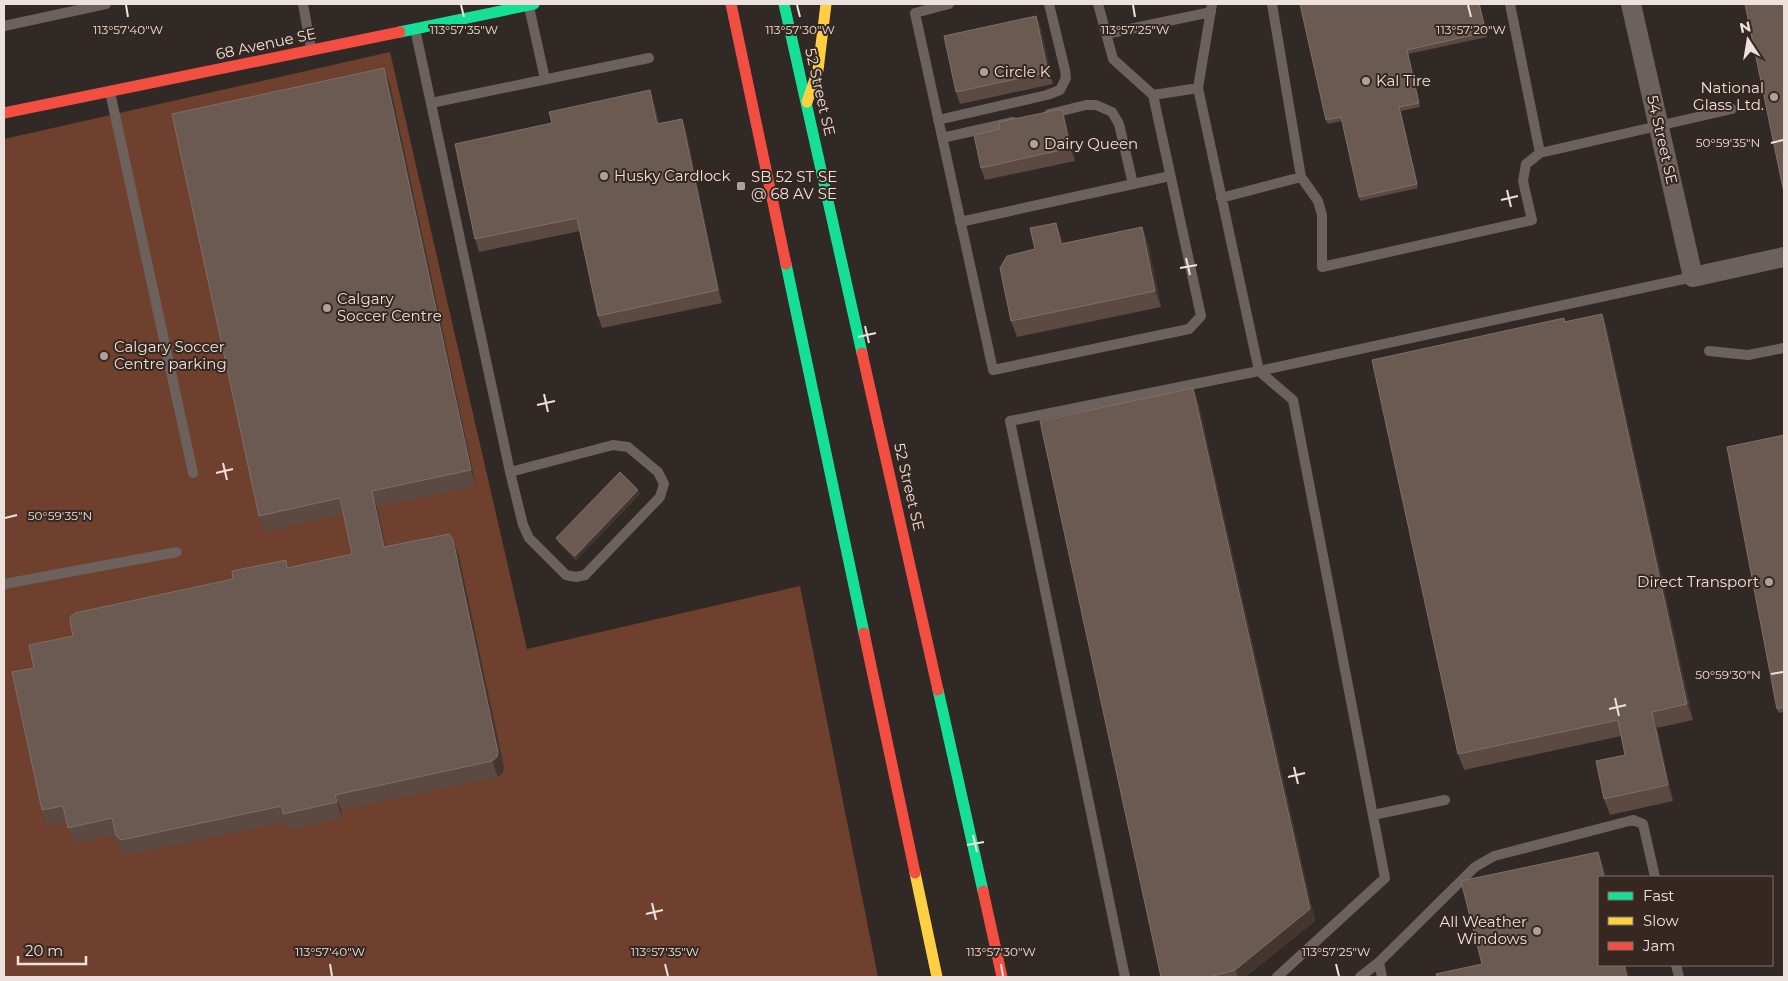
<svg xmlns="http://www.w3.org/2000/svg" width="1788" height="981" font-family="Montserrat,sans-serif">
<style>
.green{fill:#6e402d}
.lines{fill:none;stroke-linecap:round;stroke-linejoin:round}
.lane{stroke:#6c615c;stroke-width:10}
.street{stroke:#6c615c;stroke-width:20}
.fast{stroke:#16e098;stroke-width:11}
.slow{stroke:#ffcf43;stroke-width:11}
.jam{stroke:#f24e42;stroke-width:11}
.wall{fill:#5b4942}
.shaded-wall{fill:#44362f}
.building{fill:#6b5a52;stroke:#7f6f68}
.ticks{fill:none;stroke:#ece1dd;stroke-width:2}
.poi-dot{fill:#aba19d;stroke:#362720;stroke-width:2}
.labels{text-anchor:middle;stroke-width:4;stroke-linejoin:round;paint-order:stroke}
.street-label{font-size:15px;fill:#ece1dd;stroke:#362720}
.poi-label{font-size:15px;fill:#ece1dd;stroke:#362720;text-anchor:start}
.ticks-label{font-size:12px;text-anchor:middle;fill:#ece1dd;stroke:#362720;stroke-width:4;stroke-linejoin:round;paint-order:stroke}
</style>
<rect width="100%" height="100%" fill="#312925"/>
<path class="green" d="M390,52l137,597 273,-63 78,391h-874v-838z"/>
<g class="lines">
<path class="lane" d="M303,4l8,45
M949,4l-34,9 78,357 196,-41 12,-13 -48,-221 -40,-36 -15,-55
M1212,4l-14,84 61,283 34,29 92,478 -108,99
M1510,4l30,149 192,-44
M529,7l16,72
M4,26l102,-22
M415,29l95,443 13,53 6,13 37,37 10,2 9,-2 75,-78 4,-13 -6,-12 -30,-25 -15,-2 -103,27
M1106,34l105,-22
M110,92l83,381
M1153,95l45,-7
M431,103l218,-45
M1049,114l37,-9h10l16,7 7,12 14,60
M938,120l109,-25 13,-5 6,-12 -1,-8 -16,-66
M942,138l71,-16
M1301,177l17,24 4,14v52l210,-47 -9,-39 3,-17 14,-11
M1221,198l80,-21 -29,-173
M960,222l210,-46
M1709,351l39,4 36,-7
M4,584l173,-32
M1373,815l72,-15
M1379,962l96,-95 19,-11 139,-36 10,4 12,53
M1676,965l3,12
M1125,977l-115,-556 249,-50 434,-94
M1360,977l19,-15 3,15"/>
<path class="street" d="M1631,4l62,273 91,-20"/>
<path class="fast" d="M784,4l78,349
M400,32l134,-28
M786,264l78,369
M938,690l45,201"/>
<path class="slow" d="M807,102l11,-32 8,-66
M915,873l22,104"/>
<path class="jam" d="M731,4l55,260
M4,113l396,-81
M862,353l76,337
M864,633l51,240
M983,891l19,86"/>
</g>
<path class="wall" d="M1300,4h180l7,33 -79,17 12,53 -19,4 17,77 -58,13 -18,-80 -14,3 -2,-4z
M1036,16l5,12 12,56 -93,20 -4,-12z
M390,84l86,402 -99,21 9,40 73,9 45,211 -1,6 -5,4 -157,33 1,8 -53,12 -3,-8 -159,33 -6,-4 -6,-16 -41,9 -6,-16 -1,-6 -20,4 -5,-16 -8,-142 39,-32 160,-57 53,-19 2,8 64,-14 -9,-40 -78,18 -6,-16z
M654,103l5,20 23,-4 4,12 36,172 -120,25 -4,-12 -18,-85 -101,21 -4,-13z
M1066,121l9,40 -90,19 -4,-12z
M1056,223l7,20 79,-16 6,16 13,64 -144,30 -6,-16 24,-72z
M1564,318l1,3 42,8 86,391 -36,8 16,73 -63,14 -6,-16 21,-44 -4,-19 -157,34 -6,-16z
M1198,401l117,520 -70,56h-84z
M1784,435v277l-5,1 -2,-4z
M640,494l-64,66 -18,-18 -2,-4z"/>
<path class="shaded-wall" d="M1036,16l5,12 12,56 -5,-12z
M384,68l6,16 86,402 -5,-16z
M650,90l4,13 7,33 -4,-12z
M1399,107l2,4 17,77 -1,-4z
M1062,109l4,12 9,40 -5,-13z
M682,119l4,12 36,172 -4,-13z
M1056,223l6,15 4,22 -5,-16z
M1142,227l6,16 13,64 -6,-16z
M1602,314l5,15 86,391 -6,-16z
M1193,388l5,13 117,520 -70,56h-7l-3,-7z
M638,490l2,4 -64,66 -1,-4z
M372,491l5,16 12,56 -5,-16z
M453,540l6,16 45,211 -1,6 -5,4 -6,-16z
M1652,712l5,16 16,73 -5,-16z
M335,795l6,15 1,8 -5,-16z
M1598,852l6,16 2,9h-2z
M1624,965h2l3,12h-2z"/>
<path class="building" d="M1300,4h179l7,28 -79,18 12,53 -20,4 18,77 -58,13 -18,-80 -15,3z
M1745,4h39v189z
M1036,16l12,56 -92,20 -12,-56z
M384,68l87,402 -99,21 12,56 65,-13 4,6 45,212 -1,5 -5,4 -157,34 2,7 -54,12 -1,-8 -161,34 -5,-5 -4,-17 -44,10 -5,-22 -21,4 -30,-138 22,-4 -5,-23 44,-9 -3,-15 1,-5 4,-3 158,-34 -1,-8 54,-11 1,8 65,-14 -12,-56 -81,18 -87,-402z
M650,90l7,34 25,-5 36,171 -120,26 -21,-98 -102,21 -20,-95 97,-21 -3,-11z
M1062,109l8,39 -89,20 -7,-33 26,-6 -1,-7z
M1056,223l5,21 81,-17 13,64 -144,30 -11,-53 7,-12 28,-7 -5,-21z
M1602,314l85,390 -35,8 16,73 -64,14 -8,-38 29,-6 -7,-35 -160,34 -86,-394 192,-42v4z
M1193,388l117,521 -75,61 -25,7h-49l-121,-556z
M1784,435v272l-7,2 -50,-262z
M620,472l18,18 -63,66 -19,-18z
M1598,852l6,25h-5v88h25l3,12h-190l-1,-3 46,-10 -21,-83z"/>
<path class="ticks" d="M126,5l2,12M461,5l3,12M797,5l3,12M1133,5l2,12M1468,5l3,12M1771,143l12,-3M1507,190l4,17M1501,200l17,-4M1186,258l4,17M1180,268l17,-3M865,326l4,17M858,337l18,-4M544,394l4,18M537,405l18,-4M223,463l4,17M216,473l17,-4M5,518l12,-3M1771,674l12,-2M1615,698l4,18M1609,709l17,-4M1294,767l4,17M1288,777l17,-4M973,835l4,17M967,845l17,-3M652,903l4,17M646,914l17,-4M330,964l2,12M665,964l3,12M1001,964l2,12M1336,964l3,12"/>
<g class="poi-dot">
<circle cx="984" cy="72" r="5"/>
<circle cx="1366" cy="81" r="5"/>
<circle cx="1774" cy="97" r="5"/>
<circle cx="1034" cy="144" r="5"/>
<circle cx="604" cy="176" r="5"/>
<rect x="736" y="181" width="10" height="10" rx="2.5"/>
<circle cx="327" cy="308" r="5"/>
<circle cx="104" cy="356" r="5"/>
<circle cx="1769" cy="582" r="5"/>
<circle cx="1537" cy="931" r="5"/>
</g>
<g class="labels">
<g class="street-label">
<text transform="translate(266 44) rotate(-12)" y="5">68 Avenue SE</text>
<text transform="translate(820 92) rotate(77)" y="5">52 Street SE</text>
<text transform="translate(1662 140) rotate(77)" y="5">54 Street SE</text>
<text transform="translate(909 487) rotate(77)" y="5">52 Street SE</text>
</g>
<g class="poi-label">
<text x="994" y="77">Circle K</text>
<text x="1376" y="86">Kal Tire</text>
<text x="1764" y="93" text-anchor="end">National<tspan x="1764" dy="17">Glass Ltd.</tspan></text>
<text x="1044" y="149">Dairy Queen</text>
<text x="614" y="181">Husky Cardlock</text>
<text x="751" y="182">SB 52 ST SE<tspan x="751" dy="17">@ 68 AV SE</tspan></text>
<text x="337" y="304">Calgary<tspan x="337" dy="17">Soccer Centre</tspan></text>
<text x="114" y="352">Calgary Soccer<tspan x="114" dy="17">Centre parking</tspan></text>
<text x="1759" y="587" text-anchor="end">Direct Transport</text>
<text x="1527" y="927" text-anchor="end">All Weather<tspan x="1527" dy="17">Windows</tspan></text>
</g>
</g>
<g class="ticks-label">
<text x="128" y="34">113°57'40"W</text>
<text x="464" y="34">113°57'35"W</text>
<text x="800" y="34">113°57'30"W</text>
<text x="1135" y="34">113°57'25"W</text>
<text x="1471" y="34">113°57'20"W</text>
<text x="1728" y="147">50°59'35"N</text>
<text x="60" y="520">50°59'35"N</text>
<text x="1728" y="679">50°59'30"N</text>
<text x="330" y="956">113°57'40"W</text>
<text x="665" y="956">113°57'35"W</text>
<text x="1001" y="956">113°57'30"W</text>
<text x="1336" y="956">113°57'25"W</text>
</g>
<rect width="1788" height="981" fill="none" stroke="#ece1dd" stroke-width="10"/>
<rect x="1598" y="876" width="175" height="90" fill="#362720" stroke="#7f716c"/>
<rect x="1608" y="892" width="25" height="8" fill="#16e098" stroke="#7f716c"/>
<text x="1643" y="901" font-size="15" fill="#ece1dd">Fast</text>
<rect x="1608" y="917" width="25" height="8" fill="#ffcf43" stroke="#7f716c"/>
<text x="1643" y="926" font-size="15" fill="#ece1dd">Slow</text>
<rect x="1608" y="942" width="25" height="8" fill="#f24e42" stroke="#7f716c"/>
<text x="1643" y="951" font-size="15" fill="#ece1dd">Jam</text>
<g transform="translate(1748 40) rotate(348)" stroke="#362720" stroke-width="4" paint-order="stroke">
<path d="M0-4L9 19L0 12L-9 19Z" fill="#ece1dd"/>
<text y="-8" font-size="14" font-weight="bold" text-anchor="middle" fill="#ece1dd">N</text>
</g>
<path d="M18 956v8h68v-8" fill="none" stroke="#ece1dd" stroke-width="2.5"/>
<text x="25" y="956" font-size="15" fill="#ece1dd" stroke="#362720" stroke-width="4" paint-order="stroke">20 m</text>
</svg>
